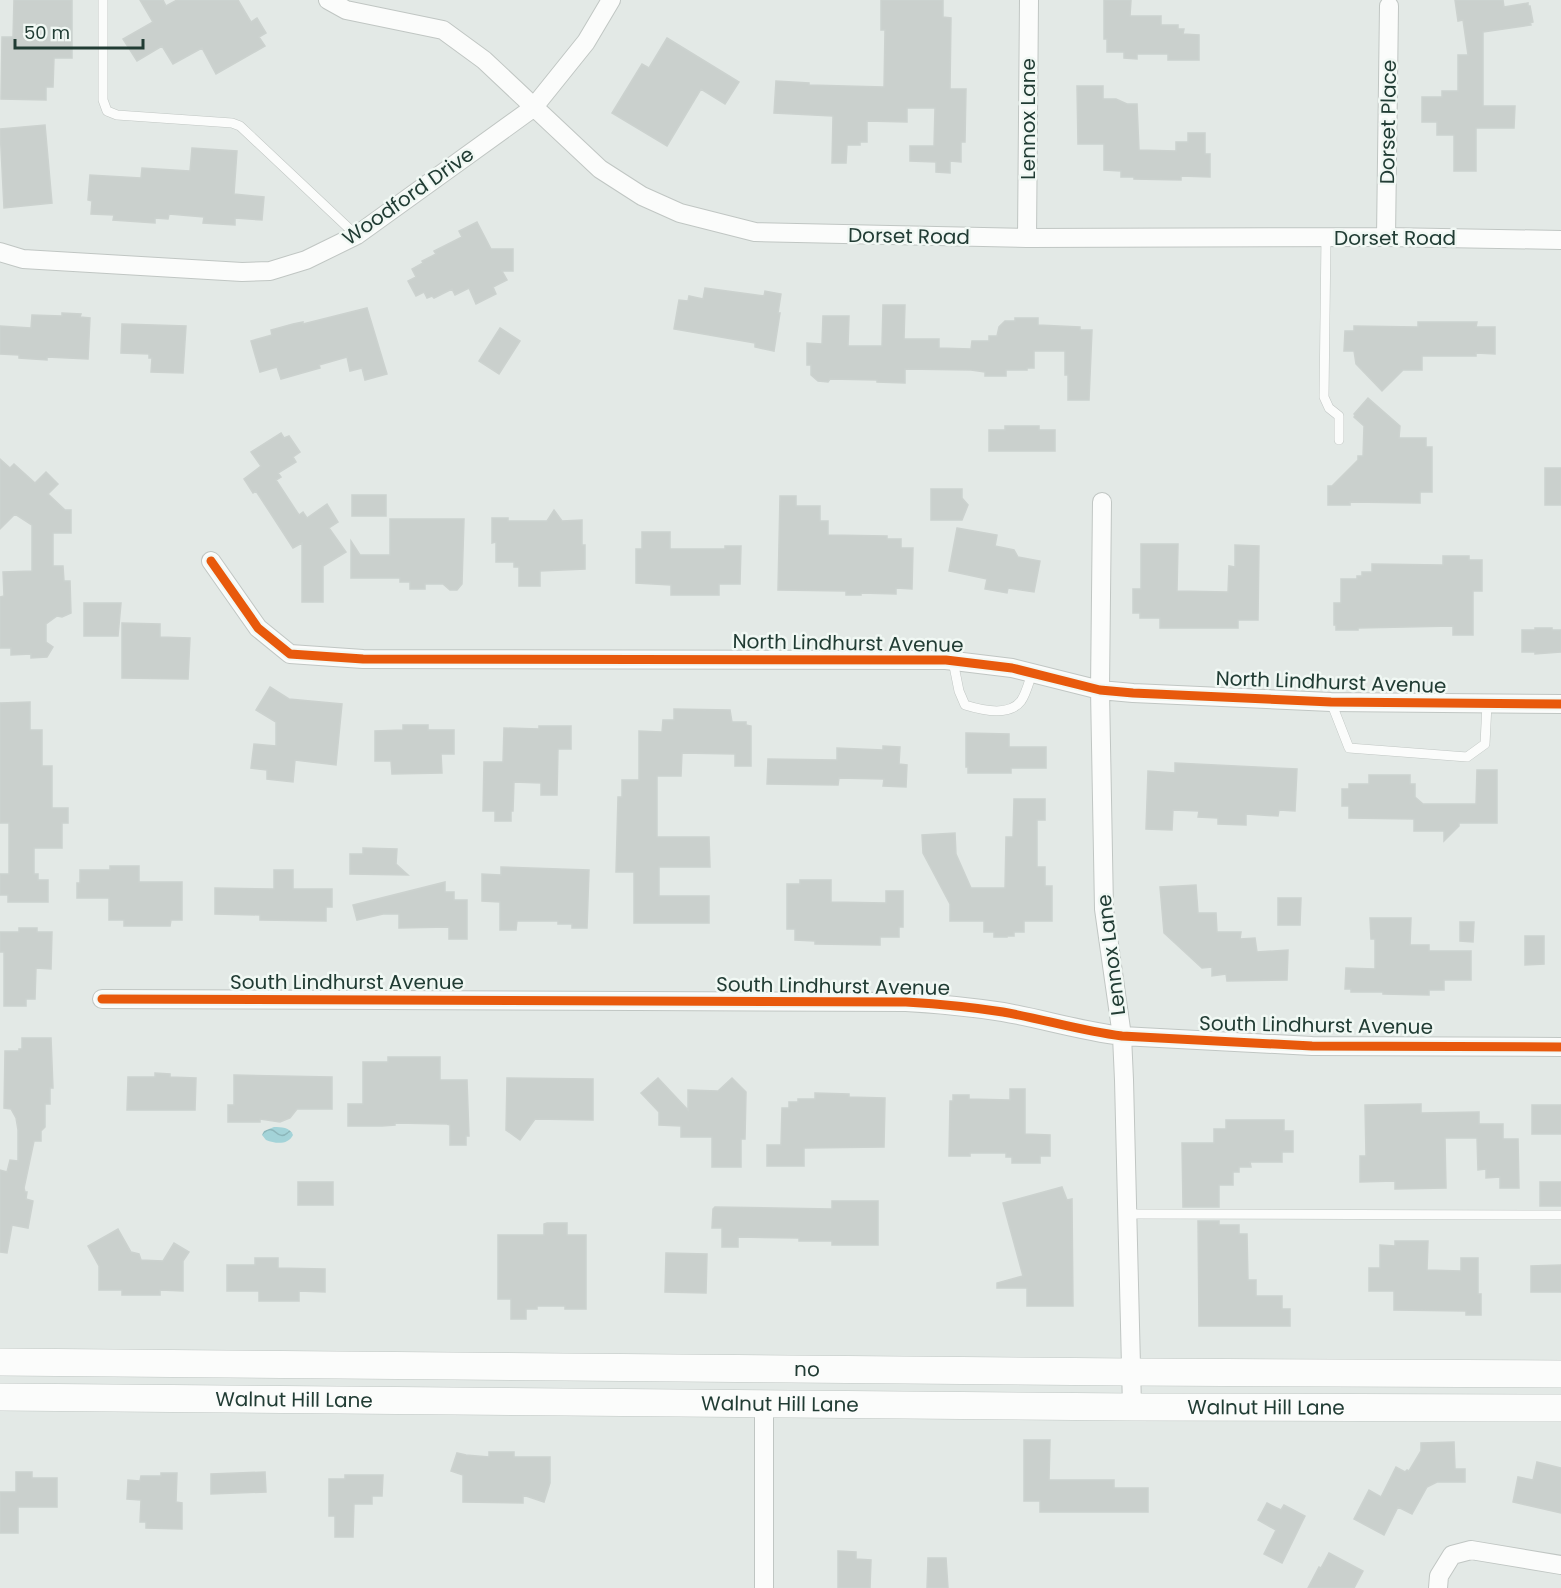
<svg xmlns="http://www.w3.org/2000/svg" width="1561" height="1588" font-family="Poppins,sans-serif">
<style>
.water{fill:url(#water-waves)}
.building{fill:#cad0cd;stroke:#ccd2cf;stroke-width:1.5}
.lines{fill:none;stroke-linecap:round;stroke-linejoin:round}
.lane-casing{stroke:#c0c6c3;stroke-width:10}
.street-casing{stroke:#c0c6c3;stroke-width:20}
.secondary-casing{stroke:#bfc6c3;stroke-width:28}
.lane{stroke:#fbfcfb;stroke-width:9}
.street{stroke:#fbfcfb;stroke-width:18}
.secondary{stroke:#fbfcfb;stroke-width:27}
.cycleway-casing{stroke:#f1f8f4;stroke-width:13}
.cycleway{stroke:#e8590c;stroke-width:9}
.labels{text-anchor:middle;stroke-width:5;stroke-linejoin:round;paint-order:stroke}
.street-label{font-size:20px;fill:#213c34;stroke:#f1f8f4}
</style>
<defs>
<pattern id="water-waves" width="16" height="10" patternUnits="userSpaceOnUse" patternTransform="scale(1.5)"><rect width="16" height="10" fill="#a3d3d8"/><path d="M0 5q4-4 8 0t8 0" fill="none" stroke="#8cb6ba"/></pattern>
</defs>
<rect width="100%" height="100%" fill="#e3e9e6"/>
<path class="water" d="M274,1127c7,0 16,0 19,8 -5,10 -17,9 -27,5l-4,-5 2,-4z"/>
<path class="building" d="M14,0h58v58h-18l-1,29h-7v13l-45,-1 1,-62h11z
M140,0h23l3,6 11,-6h61l13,22 6,-4 9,15 -7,4 6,9 -49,28 -14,-26 -29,16 -11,-18 -25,15 -14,-22 30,-17z
M881,0h62v17l8,1 -1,71h16l-1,53h-4v20l-11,-1v12l-14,-1v-10l-26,-1v-15h24l1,-38h-28v14l-40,-1v21h-7v3h-13l-1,18h-14l1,-47 -59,-3 2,-32 33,2v2l75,2 1,-57h-4z
M1104,0h27l-1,16h31v9h17v4h6l-1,5 16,1v25h-31v-6h-31v5l-13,-1v-6h-17v-13h-3z
M1455,0h48l1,7 24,-4v3h2l3,16 -3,1 1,2 -48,7v74h32l-1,22h-38v43h-22v-36h-17v-13h-15v-25h20v-6h16v-36h10l-5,-35 -5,1z
M667,38l72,44 -14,22 -24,-15 -34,57 -55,-33 30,-49 7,4z
M1077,86h26v13h13l11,5h10l2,46 37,1v-9h12v-9h17v21h5v23l-29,-1v4l-47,-1v-2h-13v-6l-17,-1v-26h-26z
M45,125l7,78 -48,5 -4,-79z
M192,148l45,3 -3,43 30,3 -2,23 -27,-2v7l-32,-2 1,-6 -35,-3 -1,5 -13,-1v5l-42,-3 1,-5 -23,-1 1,-13 -4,-1 2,-25 51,3 1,-10 48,3z
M477,222l14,27h22v22h-11l5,9 -14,7 3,7 -20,10 -7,-16 -14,7 -3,-6 -18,9 -2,-2 -5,2 -3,-6 -8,4 -8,-15 8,-4 -4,-8 11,-6 -1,-2 14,-7 -2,-3 28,-14 -3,-6z
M705,288l59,8 1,-5 16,3 -3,19h2l-6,38 -19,-4v-4l-81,-14 5,-29 9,1 1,-5 14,3z
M883,305h22l-1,34h35v9l32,1 1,-8h17v-5h8l2,-9 6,-6h10v-3h23v7l42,2v3h12l-3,70h-21v-25h-3v-24h-31v17h-7v2h-21v6h-21v-4l-14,-2 -66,-1v14l-28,-1v-2l-47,-1 -2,3 -10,-1 -7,-6v-10h-4v-22l15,1 1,-28h26l-1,30h34z
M367,308l20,66 -22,6 -3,-12 -12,3 -3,-14 -28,8 1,3 -39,11 -4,-12 -17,5 -9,-31 21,-6 -1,-5 22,-6 10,-2v2z
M62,313l19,1 -1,3 10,1 -2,41 -41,-2v3l-28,-2v-3l-19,-1v-28l31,2 1,-13 30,1z
M1418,322h59l-1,5h19v27l-19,-1v3h-54v14h-19l-21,21 -26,-27 -2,-13h-10l1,-20h9v-5l64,1z
M122,324l64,2 -3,47 -32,-1 1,-14h-3v-4l-28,-1z
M500,328l20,13 -21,33 -20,-13z
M1368,398l32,28 -1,12h27v9h6v45h-12v11l-70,-1v3h-22v-19h4l26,-26v-4h5l1,-30 -10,-9 1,-2 -1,-1z
M1005,426h34v4h16v21h-66v-21h16z
M281,433l3,5 5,-2 11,16 -7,5 3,5 -18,11 3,4 -5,3 23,35 4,-3 4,6 20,-14 11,18 -9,6 17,24 -23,14v36h-21v-59l-9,5 -37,-57 -3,2 -9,-14 17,-13 -10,-14z
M0,459l10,9 4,-4 21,19 11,-11 12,12 -10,10 17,16h6v23h-18v33h10l1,15h6l1,32 -9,4 -5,-1 -11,8v18l7,5 -6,10 -16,1v-4l-20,1v-7h-11v-51l4,-1 -1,-24 29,-1v-46l-17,-11 -15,15z
M1545,468h16v37h-16z
M931,489h31v9l6,7 -6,15h-31z
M352,495h34v21h-34z
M780,496h16v10h24v15h8v14l59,1v3h14v9h12l-1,41 -16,-1v6l-35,-1v2h-15v-4l-68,-1z
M554,510l8,11 20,-1v25h3v24l-45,2v15h-21v-19h-5v-5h-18v-20l-4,1v-25h16v3h39z
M390,519h74l-2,65 -5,6h-7l-7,-6h-18v5h-15v-7h-10v-4h-49v-37l9,14h30z
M957,528l40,7 -2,11 19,4 4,7 22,4 -6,31 -26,-4 -1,5 -22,-4 2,-10 -38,-8z
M642,532h28v17h55v-3h16l-1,38h-21v11h-48v-10l-35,-2v-34h6z
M1141,544h37l-1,47 51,1 1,-26 6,1v-22l24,1 -1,74h-20v8h-78v-10h-20v-5h-7v-24h8z
M1443,556h26v4h13v31h-9v44h-20v-9l-95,2v2h-22v-5h-2v-22h7v-24h16v-3h5v-4h10v-8l71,1z
M84,603h37l-3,33h-34z
M122,623l38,1v13l30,1 -2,41 -66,-1z
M1535,628h17v2h9v22l-26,2v-2h-13v-22h13z
M270,687l19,12 53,5 -6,61 -41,-5 -2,22 -26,-3v-9l-16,-2 3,-24 22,2v-24l-20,-12z
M30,702v28h12v36h10v42h16v15h-6v25h-28v26h4v6h10v22h-40v-7h-8v-21h9v-51h-9v-120z
M674,709l56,1 2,12h14v3l5,1v40h-16v-12l-53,-1 -1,23h-24v61h52l1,30h-51v29h50v27h-75v-51h-18l2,-75h4v-17h17v-49l23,1 1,-12h11z
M403,725h25v5h26v24h-13l1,19 -50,1 -1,-13h-16v-30l28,-1z
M539,726h32v23h-13l-1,46h-16v-12l-27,-1 -1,29h-2v10h-16v-10h-12l1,-49h19l1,-34 35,1z
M966,733l43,1v13h37v21h-35v5h-43v-6h-2z
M883,746l17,1 -1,17 8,1 -1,22 -23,-1 1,-7 -45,-1 -1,7 -71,-1 1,-25 69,1v-12l46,2z
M1175,763l122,6 -2,42 -16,-1 -1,6 -32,-2v11l-28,-1v-6l-20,-1 1,-6 -26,-1 -1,20 -26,-1 2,-58 27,2z
M1477,770h20v53h-38v3l-15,15v-10h-30v-12l-65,-1v-12h-7v-17h7v-5h20v-9h41v9h5v13l8,7h53z
M1014,799h31v21h-8v47h8v19h7v35h-28v11h-10v4h-7v1h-13v-5h-10v-11h-34v-17l-27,-51 -1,-18 33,-2 1,21 15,34h34l1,-51h7z
M363,848l34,1 -1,15 12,11 -58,-1v-20h13z
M110,866h29v16h43v38h-11l-1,6h-46v-6h-15v-22h-32v-15h3v-13h30z
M501,867l88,3 -2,58h-15v-4h-14v-3h-41l-1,9h-16v-28l-18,-1v-27l19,1z
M274,870h19v19h39v18h-6v14l-66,-1v-5l-45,-1v-26l59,1z
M800,880h31v22l55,1v-12h17v36h-4v10h-19v8l-65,-1v-3l-20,-1v-11h-8v-45h13z
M445,882v10h9v8h13v39h-18v-12l-50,1v-14h-16l-26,6 -4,-15z
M1196,885l2,28h18l1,19h24l-1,7 15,-1 2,14 31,-2 -1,30 -60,1 -1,-7 -14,2v-9l-10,1 -38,-35 -4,-46z
M1278,898h23l-1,27h-22z
M1370,918h41l-1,27h19v6h42v29h-27v10h-15v5l-46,-1v-2h-32v-3h-6l1,-21 29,1v-30h-4z
M1460,922h14l-1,20 -13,-1z
M19,928h18v4h15l-1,37 -15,-1 -1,31h-9v7h-22v-54h-4v-20h19z
M1525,936h19v28l-19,1z
M22,1038h29l2,50h-3v16h-5v23l-4,4v10h-7l-10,47 1,4h2l-1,7 7,2 -5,27 -16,-3 -5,28 -7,-1v-82l7,2 3,-12 8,1v-31l-2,-12 -5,-9 -7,-1 1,-57h14v-2h3z
M388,1057h52v23h27l2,56h-3v9h-16v-20l-3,-1 -52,-1v2l-13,1h-34v-22h15v-42h25z
M155,1073l15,1v3l26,1 -1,32h-68l1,-33h27z
M234,1075l98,2v32h-35l-7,9 -10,4 -20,-3v3h-32v-17h6z
M507,1078l86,1v41l-58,-1 -15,21 -14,-10z
M658,1078l30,32v-20l30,1 14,-13 14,14 -1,47h-4v28h-29v-30h-31v-11l-22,-1v-13l-18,-19z
M1010,1089h15v45l25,1v21h-10v7h-28v-6h-6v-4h-36v3h-21l1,-55h3v-6h16v4l41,1z
M815,1093l34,1v3l36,1 -1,49 -80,1v18h-37v-21h14l1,-37h7v-6h9v-3h17z
M1421,1104v9l58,-1v12h24v15h15l1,49h-19v-11l-14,1v-9l-8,1 -1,-32h-32l1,50 -51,1v-8l-35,1v-26h6l-1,-51z
M1532,1105h29v29h-29z
M1226,1120h58v11h9v21h-11v10h-32l1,5h-12v5h-6v13h-14v22h-36l-1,-64h32v-14h12z
M298,1182h35v23h-35z
M1540,1182h21v24h-21z
M1062,1187l5,13 5,-1 1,107h-46v-18h-30v-5l26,-7 -20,-73z
M832,1201h46v44h-46v-4h-33v-3l-61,-1v10h-16v-19h-10l1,-19 2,-2 117,2z
M1198,1221h21v4h20v9h8l1,46h8v16h26v13h8v17h-91z
M547,1223h20v12h19v74h-21v-3h-28v3h-11v10h-15v-20h-13v-64h46v-11z
M118,1229l13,23 8,2 2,6 22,1 11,-18 15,9 -6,9v30l-23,-1v5h-38v-5h-23v-24l-11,-20z
M1395,1241h33l-1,29 34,1v-13h17v36h3v21h-15v-4l-72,-1v-19h-25v-23h11v-23l15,1z
M666,1253l41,1 -1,39 -41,-1z
M255,1258h23v10l47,1v23l-26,-1v10h-40v-10h-32v-26h28z
M1561,1265v27h-30v-26z
M1024,1440h26l-1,40h65v8h34v24h-108v-11h-16z
M1454,1442l1,27h10v13h-28l-10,5 -15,27 -14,-7 -14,28 -30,-16 15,-29 12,7 15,-30 9,5 2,-2 2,1 12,-20v-8z
M489,1452h25v5h36v26l-6,19 -21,-7v8l-60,-1v-27l-12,-4 6,-18 9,2 23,2z
M1537,1462l24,6v45l-48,-11 5,-25 15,3z
M16,1472h16v6h25v29h-39v26h-18v-41h16z
M265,1472l1,20 -55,2v-20z
M161,1473h16l-1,29 6,1v26l-36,-1v-6h-6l1,-22 -14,-1 1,-19 12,1 1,-5h20z
M345,1475h38l-1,21h-10v8h-18l-1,33h-18v-21h-6v-37h16z
M1267,1503l14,7 3,-5 21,11 -23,47 -18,-9 12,-24 -18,-10z
M838,1551l18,1v7l15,1 -1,28h-32z
M1329,1553l34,18 -9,17h-46l11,-21 2,1z
M928,1558h18l2,30h-21z"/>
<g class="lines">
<g class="lane-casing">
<path id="lane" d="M103,0v100l4,11 10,4 115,8 8,3 117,110
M1326,237l-2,160 5,11 10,8v24
M953,661l6,30 6,14c16,5 44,12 56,-4 5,-7 8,-19 11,-28
M1331,702l18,46 118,9 18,-13 2,-40
M1128,1214l433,1"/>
</g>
<g class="street-casing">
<path id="street" d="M328,0l18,10 97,20 41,30 116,109 42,27 38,17 75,19 272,6 359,-1 175,3
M1386,237l3,-231
M1027,238l2,-238
M0,252l23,7 219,13 28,-1 36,-11 51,-25 176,-127 53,-66 25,-42
M1102,502l-2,188 4,219 18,127 2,44 8,327
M211,561l47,67 32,26 73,5 583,1 66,8 88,22 33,3 198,9 230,2
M102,999l804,3c33,2 65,5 97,10 40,7 78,19 119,24l190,10 249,1
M764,1404v184
M1438,1588l1,-12 13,-21 19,-5 90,15"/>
</g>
<g class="secondary-casing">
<g id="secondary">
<path id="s1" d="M0,1362l1130,10 431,2"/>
<path id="s2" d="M0,1397l1132,10 429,1"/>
</g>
</g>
<use href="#lane" class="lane"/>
<use href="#street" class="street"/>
<use href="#secondary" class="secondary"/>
<g class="cycleway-casing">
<path id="cycleway" d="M211,561l47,67 32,26 73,5 583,1 66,8 88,22 33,3 198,9 230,2
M102,999l804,3c33,2 65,5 97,10 40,7 78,19 119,24l190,10 249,1"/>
</g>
<use href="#cycleway" class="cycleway"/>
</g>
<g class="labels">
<g class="street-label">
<text transform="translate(1028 119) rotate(-90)" y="7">Lennox Lane</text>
<text transform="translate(1388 122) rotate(-89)" y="7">Dorset Place</text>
<text transform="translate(408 196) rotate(-35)" y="7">Woodford Drive</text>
<text transform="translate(909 236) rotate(1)" y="7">Dorset Road</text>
<text x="1395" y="245">Dorset Road</text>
<text transform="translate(848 643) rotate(1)" y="7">North Lindhurst Avenue</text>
<text transform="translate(1331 682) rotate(2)" y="7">North Lindhurst Avenue</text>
<text transform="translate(1111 955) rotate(-97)" y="7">Lennox Lane</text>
<text x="347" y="989">South Lindhurst Avenue</text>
<text transform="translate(833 986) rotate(1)" y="7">South Lindhurst Avenue</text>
<text transform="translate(1316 1025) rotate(1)" y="7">South Lindhurst Avenue</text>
<text dy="7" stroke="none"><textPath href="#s1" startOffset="807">no</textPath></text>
<text dy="7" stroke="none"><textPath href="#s2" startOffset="294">Walnut Hill Lane</textPath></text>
<text dy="7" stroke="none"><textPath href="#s2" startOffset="780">Walnut Hill Lane</textPath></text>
<text dy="7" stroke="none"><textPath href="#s2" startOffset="1266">Walnut Hill Lane</textPath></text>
</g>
</g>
<path d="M15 39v9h128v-9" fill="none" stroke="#213c34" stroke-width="3"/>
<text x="24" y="39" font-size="18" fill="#213c34" stroke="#f1f8f4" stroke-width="4.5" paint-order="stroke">50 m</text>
</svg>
